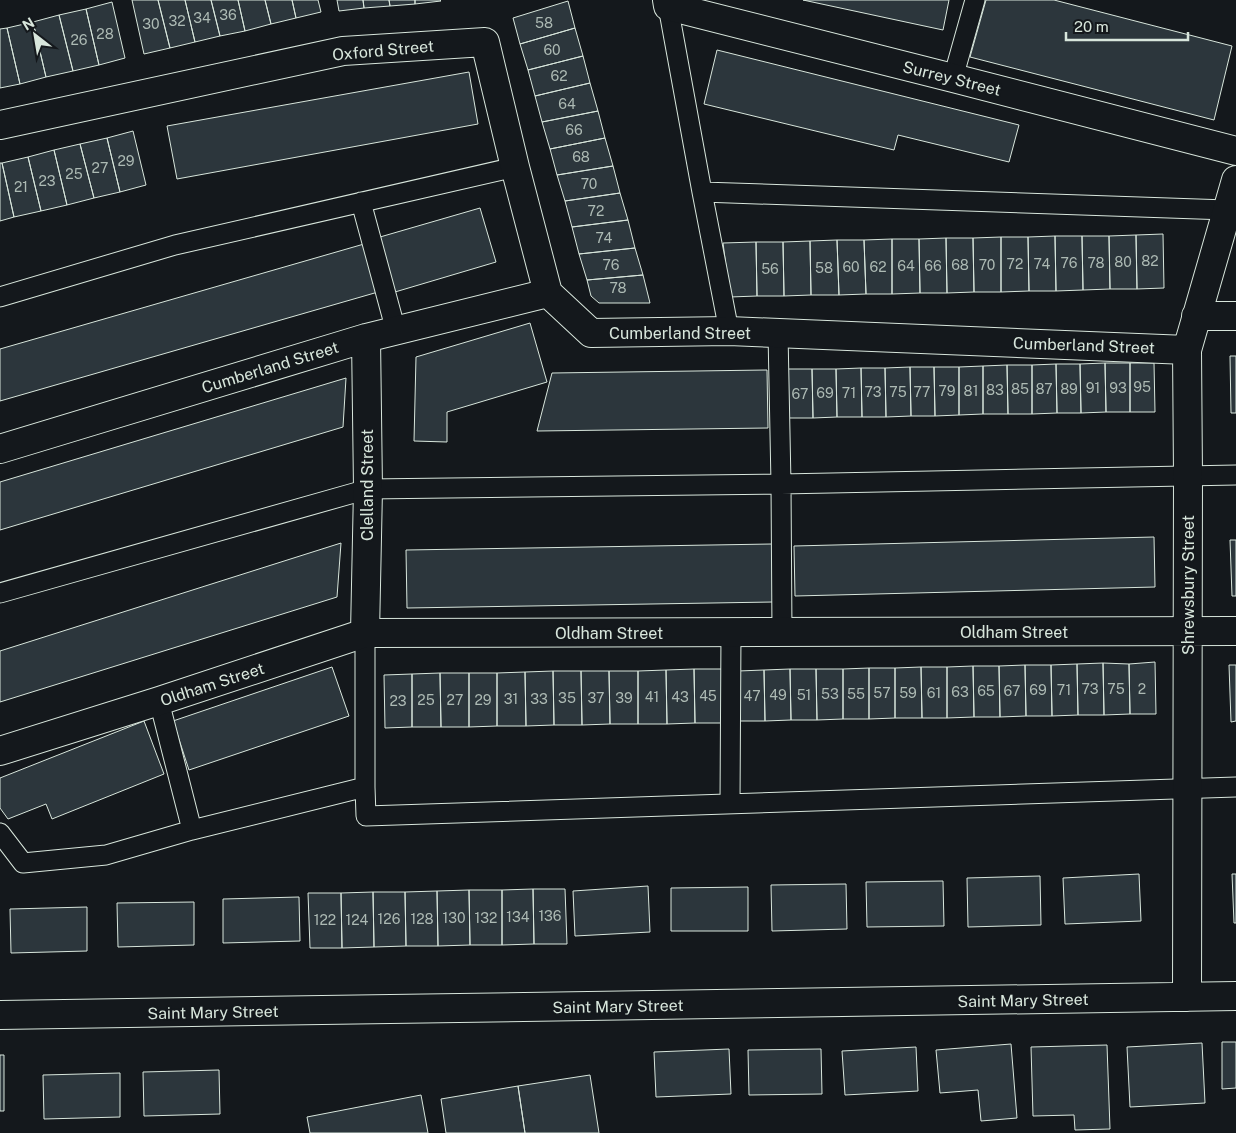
<svg xmlns="http://www.w3.org/2000/svg" width="1236" height="1133" font-family="'Public Sans',sans-serif">
<style>
.building{fill:#2c363c;stroke:#d8e6dc}
.lines{fill:none;stroke-linecap:round;stroke-linejoin:round}
.lane-casing{stroke:#d8e6dc;stroke-width:21}
.street-casing{stroke:#d8e6dc;stroke-width:30}
.lane{stroke:#14181c;stroke-width:19}
.street{stroke:#14181c;stroke-width:28}
.labels{text-anchor:middle;stroke-width:4;stroke-linejoin:round;paint-order:stroke}
.number-label{font-size:14px;fill:#adbab4}
.street-label{font-size:16px;fill:#d8e6dc;stroke:#14181c}
</style>
<rect width="100%" height="100%" fill="#14181c"/>
<path class="building" d="M132,0h26l12,48 -26,6z
M158,0h27l10,42 -25,6z
M185,0h26l9,36 -25,6z
M211,0h27l7,31 -25,5z
M238,0h27l6,24 -26,7z
M265,0h27l4,18 -25,6z
M292,0h26l3,12 -25,6z
M337,0h26l1,8 -25,3z
M363,0h26l1,6 -26,2z
M389,0h26v4l-25,2z
M415,0h25l1,1 -26,3z
M803,0h146l-6,30z
M986,0h68l178,46 -18,74 -244,-63z
M568,1l7,27 -55,16 -7,-26z
M112,2l13,56 -26,7 -13,-56z
M86,9l13,56 -26,6 -14,-56z
M59,15l14,56 -27,6 -13,-55z
M33,22l13,55 -26,7 -13,-56z
M7,28l13,56 -20,4v-59z
M575,28l8,28 -55,14 -8,-26z
M717,50l302,75 -10,37 -111,-27 -4,15 -190,-46z
M583,56l7,27 -55,13 -7,-26z
M469,72l9,52 -301,55 -10,-53z
M590,83l8,28 -56,11 -7,-26z
M598,111l7,27 -55,11 -8,-27z
M133,131l13,54 -26,7 -13,-54z
M107,138l13,54 -26,6 -14,-54z
M605,138l8,28 -56,9 -7,-26z
M80,144l14,54 -27,7 -13,-55z
M54,150l13,55 -26,6 -13,-54z
M28,157l13,54 -27,6 -12,-54z
M0,163h2l12,54 -14,4z
M613,166l7,27 -55,8 -8,-26z
M620,193l8,27 -56,7 -7,-26z
M480,208l16,54 -101,30 -15,-55z
M628,220l7,28 -56,6 -7,-27z
M1163,234l1,54 -27,1 -1,-54z
M1136,235l1,54h-27l-1,-53z
M1055,236l1,55h-27l-1,-54z
M1055,236h27l1,54 -27,1z
M1082,236h27l1,53 -27,1z
M1001,237v55h-27l-1,-54z
M1001,237h27l1,54 -28,1z
M946,238l1,55h-27l-1,-54z
M946,238h27l1,54 -27,1z
M892,239v55h-26l-2,-54z
M892,239h27l1,54 -28,1z
M837,240l2,55h-28l-1,-54z
M837,240h27l2,54 -27,1z
M810,241l1,54 -27,1 -1,-54z
M756,242l1,54 -27,1 -7,-54z
M756,242h27l1,54h-27z
M364,244l14,48 -378,109v-52z
M635,248l8,27 -56,5 -8,-26z
M643,275l7,28h-51l-8,-7 -4,-16z
M530,323l17,59 -100,30v30l-33,-1 2,-84z
M1230,356h6v57h-5z
M1105,363l1,49 -25,1 -1,-49z
M1105,363h25v49h-24z
M1130,363h24l1,49h-25z
M1056,364l1,49 -25,1v-49z
M1056,364h24l1,49h-24z
M1007,365l1,49h-25v-48z
M1007,365h25v49h-24z
M983,366v48l-24,1v-48z
M910,367l1,49 -25,1 -1,-49z
M910,367h24l1,49h-24z
M934,367h25v48l-24,1z
M861,368l1,49h-25l-1,-48z
M861,368h24l1,49h-24z
M787,369h25l1,49h-25z
M812,369h24l1,48 -24,1z
M767,370l1,58 -231,3 15,-58z
M346,378l-3,49 -343,103v-48z
M1154,537l1,50 -360,9 -1,-50z
M1230,540h6v56h-4z
M341,543l-4,54 -337,105v-51z
M772,544l1,58 -366,6 -1,-58z
M1155,662l1,52h-26l-1,-50z
M1103,663l1,52h-26l-1,-51z
M1103,663l26,1 1,50 -26,1z
M1077,664l1,51 -26,1 -1,-51z
M1025,665l1,51 -26,1 -1,-51z
M1025,665h26l1,51h-26z
M1229,665h7v56l-5,1z
M973,666l1,51 -27,1v-51z
M973,666h26l1,51h-26z
M332,667l17,49 -160,54 -16,-49z
M921,667l1,51h-27v-50z
M921,667h26v51h-25z
M869,668v51h-26v-50z
M869,668h26v50l-26,1z
M694,669h28l1,54h-28z
M694,669l1,54 -28,1 -1,-54z
M790,669l1,51 -26,1 -1,-51z
M790,669h26l1,51h-26z
M816,669h27v50l-26,1z
M666,670l1,54h-29v-53z
M764,670l1,51h-26l-1,-50z
M553,671l1,54 -28,1 -1,-54z
M553,671h28l1,54h-28z
M581,671h28l1,53 -28,1z
M609,671h29v53h-28z
M525,672l1,54h-29v-53z
M440,673l1,54h-29v-53z
M440,673h29v54h-28z
M469,673h28v53l-28,1z
M412,674v53l-27,1 -1,-53z
M144,721l20,53 -112,45 -6,-15 -38,15 -8,-11v-30z
M1139,874l2,47 -76,3 -2,-46z
M1232,874h4v49h-2z
M1040,876l1,49 -73,2 -1,-49z
M943,881l1,45 -77,1 -1,-45z
M846,884l1,45 -75,2 -1,-46z
M648,886l2,46 -75,4 -2,-45z
M748,887v44h-77v-43z
M533,889h32l2,55h-33z
M533,889l1,55 -32,1v-55z
M469,890l1,55 -32,1 -1,-55z
M469,890h33v55h-32z
M437,891l1,55h-32l-1,-54z
M373,892l1,55 -32,1 -1,-55z
M373,892h32l1,54 -32,1z
M308,893h33l1,55h-32z
M299,897l1,44 -77,2v-44z
M194,902v43l-76,2 -1,-44z
M87,907v44l-76,2 -1,-44z
M1222,1042h14v46l-14,1z
M1202,1043l3,60 -75,4 -3,-60z
M1011,1044l6,74 -36,3 -3,-31 -38,3 -4,-43z
M1107,1045l3,84 -35,1 -1,-15 -41,1 -2,-69z
M916,1047l2,44 -73,4 -3,-44z
M729,1049l2,45 -75,3 -2,-45z
M821,1049l1,45 -73,1 -1,-45z
M0,1055h4v56h-4z
M219,1070l1,44 -76,2 -1,-44z
M120,1073v44l-76,2 -1,-44z
M590,1075l9,58h-74l-7,-47z
M518,1086l7,47h-79l-5,-34z
M421,1095l7,38h-118l-3,-16z"/>
<g class="lines">
<g class="lane-casing">
<path id="lane" d="M668,6l34,186 27,139
M953,78l22,-78
M702,192l525,18
M361,202l35,129
M0,297l175,-52 340,-78
M778,333l3,151 1,148
M0,593l368,-104 413,-5 455,-9
M365,633v154l1,29 870,-29
M159,701l33,129
M730,804l1,-171
M0,833l23,30 83,-8 86,-25 173,-43"/>
</g>
<g class="street-casing">
<path id="street" d="M667,0l1,6 285,72 283,73
M0,125l343,-74 142,-9 30,125 33,126
M548,293l43,40 138,-2 458,19
M1196,316h40
M0,449l366,-111 182,-45
M365,633l3,-144 -2,-151
M0,751l159,-50 206,-68 871,-2
M1187,997l1,-521 -1,-126 49,-170
M0,1015l1236,-19"/>
</g>
<use href="#lane" class="lane"/>
<use href="#street" class="street"/>
</g>
<g class="labels">
<g class="number-label">
<text x="228" y="20">36</text>
<text x="202" y="23">34</text>
<text x="177" y="26">32</text>
<text x="544" y="28">58</text>
<text x="151" y="29">30</text>
<text x="105" y="39">28</text>
<text x="79" y="45">26</text>
<text x="552" y="55">60</text>
<text x="559" y="81">62</text>
<text x="567" y="109">64</text>
<text x="574" y="135">66</text>
<text x="581" y="162">68</text>
<text x="126" y="166">29</text>
<text x="100" y="173">27</text>
<text x="74" y="179">25</text>
<text x="47" y="186">23</text>
<text x="589" y="189">70</text>
<text x="21" y="192">21</text>
<text x="596" y="216">72</text>
<text x="604" y="243">74</text>
<text x="1150" y="266">82</text>
<text x="1123" y="267">80</text>
<text x="1069" y="268">76</text>
<text x="1096" y="268">78</text>
<text x="1015" y="269">72</text>
<text x="1042" y="269">74</text>
<text x="611" y="270">76</text>
<text x="960" y="270">68</text>
<text x="987" y="270">70</text>
<text x="906" y="271">64</text>
<text x="933" y="271">66</text>
<text x="851" y="272">60</text>
<text x="878" y="272">62</text>
<text x="824" y="273">58</text>
<text x="770" y="274">56</text>
<text x="618" y="293">78</text>
<text x="1142" y="392">95</text>
<text x="1093" y="393">91</text>
<text x="1118" y="393">93</text>
<text x="1020" y="394">85</text>
<text x="1044" y="394">87</text>
<text x="1069" y="394">89</text>
<text x="995" y="395">83</text>
<text x="947" y="396">79</text>
<text x="971" y="396">81</text>
<text x="873" y="397">73</text>
<text x="898" y="397">75</text>
<text x="922" y="397">77</text>
<text x="825" y="398">69</text>
<text x="849" y="398">71</text>
<text x="800" y="399">67</text>
<text x="1090" y="694">73</text>
<text x="1116" y="694">75</text>
<text x="1142" y="694">2</text>
<text x="1038" y="695">69</text>
<text x="1064" y="695">71</text>
<text x="986" y="696">65</text>
<text x="1012" y="696">67</text>
<text x="960" y="697">63</text>
<text x="882" y="698">57</text>
<text x="908" y="698">59</text>
<text x="934" y="698">61</text>
<text x="830" y="699">53</text>
<text x="856" y="699">55</text>
<text x="778" y="700">49</text>
<text x="804" y="700">51</text>
<text x="708" y="701">45</text>
<text x="752" y="701">47</text>
<text x="652" y="702">41</text>
<text x="680" y="702">43</text>
<text x="567" y="703">35</text>
<text x="596" y="703">37</text>
<text x="624" y="703">39</text>
<text x="511" y="704">31</text>
<text x="539" y="704">33</text>
<text x="426" y="705">25</text>
<text x="455" y="705">27</text>
<text x="483" y="705">29</text>
<text x="398" y="706">23</text>
<text x="550" y="921">136</text>
<text x="518" y="922">134</text>
<text x="454" y="923">130</text>
<text x="486" y="923">132</text>
<text x="389" y="924">126</text>
<text x="422" y="924">128</text>
<text x="325" y="925">122</text>
<text x="357" y="925">124</text>
</g>
<g class="street-label">
<text transform="translate(383 50) rotate(-5)" y="6">Oxford Street</text>
<text transform="translate(952 78) rotate(14)" y="6">Surrey Street</text>
<text x="680" y="339">Cumberland Street</text>
<text transform="translate(1084 345) rotate(2)" y="6">Cumberland Street</text>
<text transform="translate(270 367) rotate(-17)" y="6">Cumberland Street</text>
<text transform="translate(367 485) rotate(-90)" y="6">Clelland Street</text>
<text transform="translate(1188 585) rotate(-90)" y="6">Shrewsbury Street</text>
<text x="1014" y="638">Oldham Street</text>
<text x="609" y="639">Oldham Street</text>
<text transform="translate(212 684) rotate(-18)" y="6">Oldham Street</text>
<text transform="translate(1023 1000) rotate(-1)" y="6">Saint Mary Street</text>
<text transform="translate(618 1006) rotate(-1)" y="6">Saint Mary Street</text>
<text transform="translate(213 1012) rotate(-1)" y="6">Saint Mary Street</text>
</g>
</g>
<g transform="translate(35 35) rotate(329)" stroke="#14181c" stroke-width="4" paint-order="stroke">
<path d="M0-4L9 19L0 12L-9 19Z" fill="#d8e6dc"/>
<text y="-8" font-size="14" font-weight="bold" text-anchor="middle" fill="#d8e6dc">N</text>
</g>
<path d="M1066 32v8h122v-8" fill="none" stroke="#d8e6dc" stroke-width="2.5"/>
<text x="1074" y="32" font-size="15" fill="#d8e6dc" stroke="#14181c" stroke-width="4" paint-order="stroke">20 m</text>
</svg>
